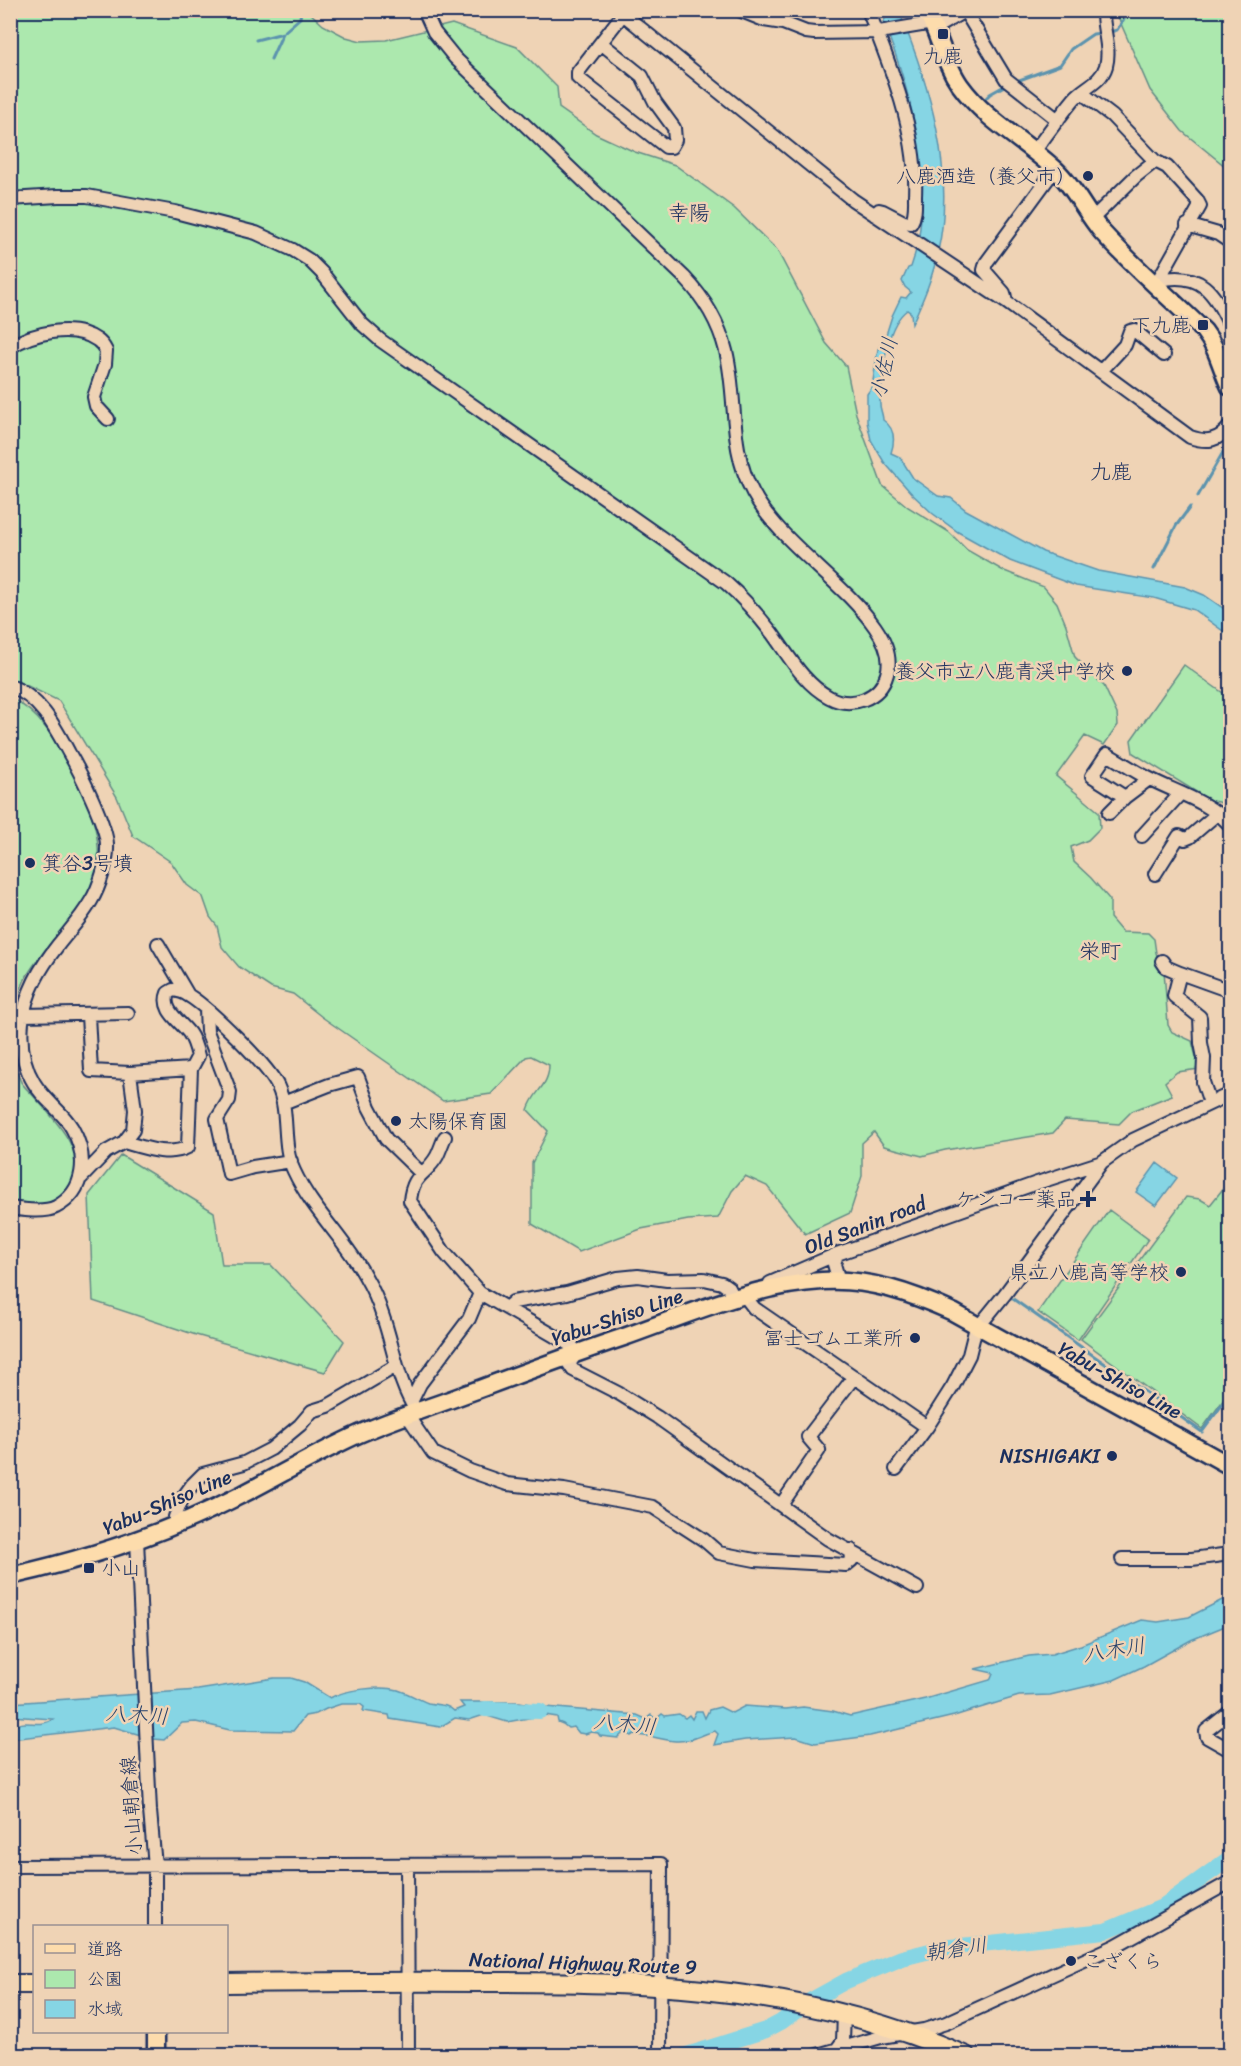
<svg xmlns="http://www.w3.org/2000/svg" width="1241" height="2066" font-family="Sriracha,'Klee One',sans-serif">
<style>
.green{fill:#ace8ae;stroke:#648c86;stroke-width:1.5}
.water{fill:#86d5e4;stroke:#5b93ae;stroke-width:1.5}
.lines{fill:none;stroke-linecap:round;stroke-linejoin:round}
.stream{stroke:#5b93ae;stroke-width:3}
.river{stroke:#86d5e4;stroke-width:16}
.minor-casing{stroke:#1b2f5e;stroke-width:16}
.major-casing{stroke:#1b2f5e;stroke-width:21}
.highway-casing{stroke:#1b2f5e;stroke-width:22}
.minor{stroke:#efd3b5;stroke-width:12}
.major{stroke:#fddcac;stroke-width:16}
.highway{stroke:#fddcac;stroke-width:18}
.poi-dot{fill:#1b2f5e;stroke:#efd3b5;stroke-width:2}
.labels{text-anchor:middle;stroke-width:5;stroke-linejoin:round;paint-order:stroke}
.poi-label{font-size:20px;fill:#1b2f5e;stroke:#efd3b5;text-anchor:end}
.street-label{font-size:20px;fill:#1b2f5e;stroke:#efd3b5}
.neighbourhood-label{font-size:21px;fill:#1b2f5e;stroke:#efd3b5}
.water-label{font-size:21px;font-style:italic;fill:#26406b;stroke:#efd3b5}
</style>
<rect width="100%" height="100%" fill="#efd3b5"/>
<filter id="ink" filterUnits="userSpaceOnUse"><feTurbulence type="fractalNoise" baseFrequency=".0167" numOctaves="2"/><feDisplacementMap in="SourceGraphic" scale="12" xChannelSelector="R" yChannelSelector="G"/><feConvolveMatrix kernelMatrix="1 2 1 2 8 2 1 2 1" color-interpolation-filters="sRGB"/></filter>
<g filter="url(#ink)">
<path class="green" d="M11,11h297l15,14 23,12 15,4 25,-1 66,-16 65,23 40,40 2,21 37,26 39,18 40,13 59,43 43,42 49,93 20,23 10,48 26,71 26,22 41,25 18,18 35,20 42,17 13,16 9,22 9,32 29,29 13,28 1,11 -14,20 -19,-9 -29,40 43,36 1,16 -12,12 -17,7 3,15 17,16 19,22v18l12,14 26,1 6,6 2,14 8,17 4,55 4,7 20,9 7,28 -22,3 -12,10 7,13 -40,16 -13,13 -54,-4 -12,13 -108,17 -23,6 -38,-10 -10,-14 -12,11v33l-12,37 -45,21 -38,-48 -22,-10 -13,15 -14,27 -30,2 -47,9 -62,23 -47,-28v-61l16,-32 -20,-21c6,-20 21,-23 21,-45l-18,-9 -5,1 -35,37 -48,7 -121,-84 -29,-23 -22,-6 -32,-21 -17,-20 -5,-21 -7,-9 -7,-20 -16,-12 -16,-23 -38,-26 -16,-39 -58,-96 -48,-23z
M1119,11h111v169l-4,-13 -44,-36 -32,-41 -32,-73z
M1184,665l39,28 7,-10v127l-11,-8 -8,-1 -78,-48 -2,-13z
M11,698c31,16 45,44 62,75 18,34 34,74 20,112 -8,22 -28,41 -43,59 -22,27 -34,43 -36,80 -2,19 -2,40 7,58 4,6 11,12 15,17 21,23 55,57 32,89 -14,20 -36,19 -57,16l-1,-22 3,-5 -3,-1z
M121,1155l93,57 8,53h49l73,76 -19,31 -129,-37 -103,-34 -4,-106z
M1230,1180v211l-28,38 -121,-90 105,-142 14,2 10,6z
M1109,1210l39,29 -70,101 -40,-28z"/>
<path class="water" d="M883,11h16c30,73 57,160 39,240 -5,26 -15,49 -26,73l-1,-11 -4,-3c-23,17 -24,65 -27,92 -1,5 3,12 3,18 12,8 12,21 8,33l9,4 13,21 25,18 13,2 15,12 77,42 55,19 87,16 19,8 26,18v23l-36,-26 -40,-12 -78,-12 -66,-25 -52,-29 -26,-19 -20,-19 -28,-32 -13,-22 -4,-18v-28l5,-7 6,-38 7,-11 7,-22 9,-19 5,1 5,-6 -6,-5 -3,-6 6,-13 3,-1c26,-73 1,-176 -28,-245l3,-5z
M1157,1163l20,15 -21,28 -20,-14z
M1230,1596v28l-39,16 -47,26 -30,14 -64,15 -31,1 -65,20 -84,20 -55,7 -19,-6 -51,3 -31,5 4,-11 -3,-3c-9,2 -15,6 -23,8 -14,4 -26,1 -39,-2 -7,-2 -12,0 -19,-3l-3,2 -6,-5 -7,7 -18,-2 -2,-3 -7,-1 -6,2 -6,-1 -5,-6 -6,1 -5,-4 -5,-2 -1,-5 -12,-2 -38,7 -23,-7 -15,5 -14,-2 -15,9 -50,-8 -1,-4 -26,-4 1,-4 -4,-3h-19l-15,5 -10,5 -11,2 -12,15 -63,-1 -34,-8 -14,1 -18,17 -10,-1 -40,-12 -103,12v-9h3l-3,-4c6,0 8,-3 14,-3 11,0 19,3 28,-4l-42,-3v-13l187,-13 76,-12h17l13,4 26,16c14,-8 51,-13 68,-8 10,3 20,9 30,13 9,2 20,1 26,8l10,-4 -4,-5h60l26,5 91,8 9,4 5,-4 5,4 6,-5 3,2 14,-2 6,4 4,-3 3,4 4,-8h6l3,7 4,-8 11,-3 12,6 13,-7 41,3 17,-2 30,4 17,5 75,-17 65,-19 3,-7 -18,-4 54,-13 23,-2 29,-9 61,-25 16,2 31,-5z"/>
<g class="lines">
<path class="stream" d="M1110,32l7,-2 10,-16
M256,40l27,-7
M271,59l12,-26 17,-15 1,-8
M1014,82l46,-17 11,-16 22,-15 9,-1
M984,100l6,-6 16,-9
M1198,496l28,-49
M1154,569l22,-43 14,-19
M1013,1299l189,133 28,-38"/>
<path class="river" d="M485,1709l55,2
M684,2056l82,-26 15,-8 27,-20 38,-21 56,-23 40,-10 163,-17 57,-24 68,-49"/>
<g class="minor-casing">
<path id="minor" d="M618,10l235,190 153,102 184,135c17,6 29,4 40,-11
M739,10l25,10 19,3 23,9 8,1 65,-1 54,-9
M868,10c23,57 50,124 47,186 0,9 1,19 -4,27l-7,-1 -21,-11 -4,-1 -4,5
M965,11l41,68 52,41
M935,28l31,-18
M601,43l41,33 13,26 19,26 1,12 -4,7h-5l-88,-69v-6l45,-58
M1082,93l30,23 43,45 -19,15 -44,43
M1034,152c13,-18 26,-36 40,-53 10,-12 27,-16 32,-33 5,-19 -4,-37 -3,-56
M1155,161l12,6 30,33 3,6 -44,78
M10,199l48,-3h29l88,16 81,21 37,17 16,10 13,13 40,51 18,16 346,243c17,15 32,32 46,50 17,23 32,51 57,64 22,12 51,2 58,-23 5,-16 -3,-34 -12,-47 -33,-47 -95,-84 -122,-134 -25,-47 -15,-93 -27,-142 -7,-28 -22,-53 -42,-74l-229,-219 -21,-26 -10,-22
M1187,225l31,9 12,8
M1159,280c43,-9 54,12 71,45
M1006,302l-2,-9 -20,-23 2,-7 69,-94
M10,347c23,-14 63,-24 87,-7 3,2 7,7 9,11l-1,13 -11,33 2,9 12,13
M1101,371l24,-26 5,-14 4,-1 30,25
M10,686c30,11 45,41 59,67 10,17 38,73 38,92 1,16 -8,43 -16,56 -9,16 -22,30 -33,44 -18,23 -32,47 -36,77 -2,21 1,43 12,61 10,17 29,29 38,45 16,28 14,63 -16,79 -12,6 -33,3 -46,1
M1125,797l-33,-21 15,-22c14,8 27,17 41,24 29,15 60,23 82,47
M1109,813l16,-16 24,-18
M1142,836l39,-43
M1155,874l24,-38 6,3 5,-2 28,-24
M158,944l30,51
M1162,961l4,6 14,6
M206,1010l1,21 23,61 -1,8 -12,19 12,55 24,-7 38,-6
M23,1015l105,-2
M88,1015l3,56 39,2
M283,1103l46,-18 29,-8 11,30 17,32 35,34
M1210,1103l-7,-21 1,-24 -3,-15 -1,-26 -26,-21 6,-23 50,18
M445,1137c-3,6 -5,13 -8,19 -11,20 -24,16 -27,45l34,51 36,41 92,53 4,8 -7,10 4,6 45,23 39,24 171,122 89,49
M124,1142l9,-12 2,-20 -5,-37 61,-4
M81,1178l25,-26 18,-10c21,6 45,15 64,5l3,-78 7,-13c-2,-8 -4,-16 -9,-23 -9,-12 -28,-23 -21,-40l5,-3c5,1 9,1 13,4 20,11 83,72 92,93 12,26 3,58 16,84 18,39 51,68 71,105 7,12 13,25 17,38 12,33 15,68 35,98
M837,1254l-3,10 5,17
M770,1283l67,-29 200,-71 65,-21 31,-22 97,-46
M748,1293l-4,2 10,13 173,119
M506,1308l7,-6 54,-9 51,-15 20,-2 29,4 37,-1 18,4 7,5 5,10
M411,1402l9,-18 49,-65 11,-26
M407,1415l26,38 37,18 37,13 57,6 89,17 51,33 15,13 36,7 91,5 6,-5 -1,-10
M896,1469l31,-42 26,-41 16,-31 6,-24 30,-37 97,-132
M781,1505l38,-55 -11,-13 46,-60
M177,1524l-2,-7 7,-18 10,-14 11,-11 41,-11 27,-14 29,-24 12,-14 16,-5 68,-40
M137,1540l13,271 5,55v60
M1122,1559h70l38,-5
M1230,1712l-24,19 1,6 23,13
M407,1865l1,191
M10,1866l651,-2 -1,192
M837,2049l6,-8 1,-27
M814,2056l67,-19 43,-7 22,-7 169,-77 115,-64"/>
</g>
<g class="major-casing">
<path id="major" d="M926,10c13,25 18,52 34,75 26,36 64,55 96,85 19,18 29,42 46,62 32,35 68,66 102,99 14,18 17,37 26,56
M10,1576c81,-18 159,-44 233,-82 39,-20 76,-42 116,-60 34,-15 69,-26 104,-39 54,-20 107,-40 161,-58 65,-23 130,-52 198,-56 47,-3 89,12 131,31l277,154
M156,2056v-24"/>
</g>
<g class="highway-casing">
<path id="highway" d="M226,1983c90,-1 179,-2 268,-1 166,0 316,6 472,74
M10,1984h24"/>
</g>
<use href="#minor" class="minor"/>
<use href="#major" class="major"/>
<use href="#highway" class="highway"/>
</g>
</g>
<g class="poi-dot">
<rect x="937" y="28" width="12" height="12" rx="3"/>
<circle cx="1088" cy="176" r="6"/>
<rect x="1197" y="319" width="12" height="12" rx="3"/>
<circle cx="1127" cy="671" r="6"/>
<circle cx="30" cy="863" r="6"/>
<circle cx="396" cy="1121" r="6"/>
<path d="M1085 1190h6v6h6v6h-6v6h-6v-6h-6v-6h6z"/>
<circle cx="1181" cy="1272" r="6"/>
<circle cx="915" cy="1338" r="6"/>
<circle cx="1112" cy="1456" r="6"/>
<rect x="83" y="1562" width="12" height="12" rx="3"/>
<circle cx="1071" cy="1961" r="6"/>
</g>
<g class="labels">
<g class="poi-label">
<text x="943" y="63" text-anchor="middle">九鹿</text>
<text x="1076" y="183">八鹿酒造（養父市）</text>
<text x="1191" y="332">下九鹿</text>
<text x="1115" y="678">養父市立八鹿青渓中学校</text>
<text x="42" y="870" text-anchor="start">箕谷3号墳</text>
<text x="408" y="1128" text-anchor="start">太陽保育園</text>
<text x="1076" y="1206">ケンコー薬品</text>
<text x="1169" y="1279">県立八鹿高等学校</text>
<text x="903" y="1345">冨士ゴム工業所</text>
<text x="1100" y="1463">NISHIGAKI</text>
<text x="101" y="1575" text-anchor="start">小山</text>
<text x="1083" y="1968" text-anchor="start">こざくら</text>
</g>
<g class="street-label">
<text transform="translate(865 1225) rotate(-21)" y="7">Old Sanin road</text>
<text transform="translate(617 1317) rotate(-19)" y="7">Yabu-Shiso Line</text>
<text transform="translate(1120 1380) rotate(29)" y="7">Yabu-Shiso Line</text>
<text transform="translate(167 1502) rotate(-23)" y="7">Yabu-Shiso Line</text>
<text transform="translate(131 1806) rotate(-94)" y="7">小山朝倉線</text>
<text transform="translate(583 1963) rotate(2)" y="7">National Highway Route 9</text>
</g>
<g class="neighbourhood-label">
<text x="689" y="220">幸陽</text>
<text x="1111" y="479">九鹿</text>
<text x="1100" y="958">栄町</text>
</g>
<g class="water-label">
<text transform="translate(884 368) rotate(-78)" y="7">小佐川</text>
<text transform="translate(1114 1650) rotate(-9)" y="7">八木川</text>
<text transform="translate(137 1715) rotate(3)" y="7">八木川</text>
<text transform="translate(625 1724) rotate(5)" y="7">八木川</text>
<text transform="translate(956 1949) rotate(-8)" y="7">朝倉川</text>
</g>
</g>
<rect width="1241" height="2066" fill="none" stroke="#efd3b5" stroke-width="36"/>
<rect x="18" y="18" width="1205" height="2030" fill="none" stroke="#1b2f5e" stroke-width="2" filter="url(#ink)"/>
<rect x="33" y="1925" width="195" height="108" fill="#efd3b5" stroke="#9a9192" stroke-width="1.5"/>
<rect x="45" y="1944" width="30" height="9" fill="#fddcac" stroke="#9a9192" stroke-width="1.5"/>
<text x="87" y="1955" font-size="18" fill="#1b2f5e">道路</text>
<rect x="45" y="1970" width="30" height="18" fill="#ace8ae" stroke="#9a9192" stroke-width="1.5"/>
<text x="87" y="1985" font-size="18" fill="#1b2f5e">公園</text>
<rect x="45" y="2000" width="30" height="18" fill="#86d5e4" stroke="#9a9192" stroke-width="1.5"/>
<text x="87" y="2015" font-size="18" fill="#1b2f5e">水域</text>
</svg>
